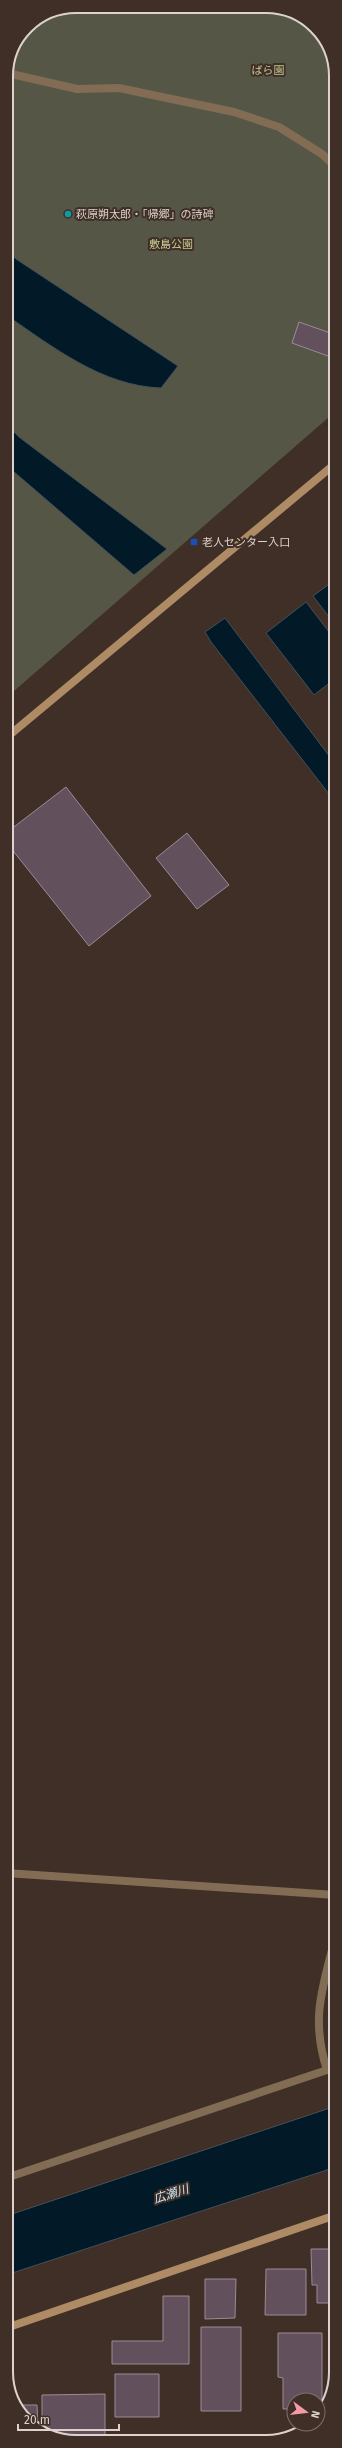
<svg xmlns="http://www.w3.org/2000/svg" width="342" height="2448" font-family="'Fira Sans','Noto Sans JP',sans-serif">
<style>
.green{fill:#555646}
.water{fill:#021a28;stroke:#44515a}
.building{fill:#62515c;stroke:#9c8a96}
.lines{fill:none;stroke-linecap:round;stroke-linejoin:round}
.lane{stroke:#826c54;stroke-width:8}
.street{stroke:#826c54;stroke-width:8}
.secondary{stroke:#ae8b64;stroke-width:8}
.culture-dot{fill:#0f9aa8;stroke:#3f2f26;stroke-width:1.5}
.transit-dot{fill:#1a4fb4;stroke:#3f2f26;stroke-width:1.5}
.labels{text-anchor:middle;stroke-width:4;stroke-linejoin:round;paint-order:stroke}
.park-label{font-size:11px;fill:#c4c792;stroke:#3f2f26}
.poi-label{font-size:11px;fill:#ddd2cd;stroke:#3f2f26;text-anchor:start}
.water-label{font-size:12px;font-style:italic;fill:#c6e5f9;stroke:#3f2f26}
.rim{fill:none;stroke:#ddd2cd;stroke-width:2}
</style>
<rect width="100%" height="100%" fill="#3f2f26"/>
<path class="green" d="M284,8l35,22 17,41v340l-330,287v-622c7,-36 13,-45 44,-65z"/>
<path class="water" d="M6,249l10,10 162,107 -17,22c-59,-2 -108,-41 -155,-73z
M6,424l13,13 148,112 -33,26 -128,-110z
M336,579v47l-23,-30z
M306,602l30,39v37l-22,17 -48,-62z
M225,618l111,147v38l-125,-161 -6,-10z
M336,2106v61l-330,108v-59z"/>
<path class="building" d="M299,322l37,13 -8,21 -36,-13z
M66,787l85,109 -62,50 -83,-104v-9z
M187,833l42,52 -32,24 -41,-51z
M311,2249h25v54h-19v-18h-5z
M266,2269h40v46h-41z
M205,2279h31l-1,39 -30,1z
M163,2296h26v68h-77v-23h51z
M330,2317h6v44h-6z
M201,2327h40v84h-40z
M278,2333h44v76h-4v-9h-24v9h-11v-31l-5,-1z
M115,2374h44v43h-44z
M105,2394v43h-51l-12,-8v-34z
M18,2405h19l1,22 -15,-9z"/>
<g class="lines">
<path class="lane" d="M6,2178l330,-111"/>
<path class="street" d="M7,73l70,16 42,-1 115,24 45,15 43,27 14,13
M6,1873l330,22
M327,2070c-17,-52 -4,-84 9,-135"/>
<path class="secondary" d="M6,738l330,-275
M6,2328l330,-113"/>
</g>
<circle class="culture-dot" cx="68" cy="214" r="4"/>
<rect class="transit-dot" x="190" y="538" width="8" height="8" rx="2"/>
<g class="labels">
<g class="park-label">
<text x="268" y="74">ばら園</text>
<text x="171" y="248">敷島公園</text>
</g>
<g class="poi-label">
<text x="76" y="218">萩原朔太郎・「帰郷」の詩碑</text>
<text x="202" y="546">老人センター入口</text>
</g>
<g class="water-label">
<text transform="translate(171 2194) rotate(-18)" y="4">広瀬川</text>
</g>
</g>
<path d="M0 0H342V2448H0ZM76 13H266A63 63 0 0 1 329 76V2372A63 63 0 0 1 266 2435H76A63 63 0 0 1 13 2372V76A63 63 0 0 1 76 13Z" fill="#3f2f26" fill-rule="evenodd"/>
<path class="rim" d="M76 13H266A63 63 0 0 1 329 76V2372A63 63 0 0 1 266 2435H76A63 63 0 0 1 13 2372V76A63 63 0 0 1 76 13Z"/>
<g transform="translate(306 2412) rotate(105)"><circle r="19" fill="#3f2f26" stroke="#7e7069"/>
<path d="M0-3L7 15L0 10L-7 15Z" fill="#f49aa7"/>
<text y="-6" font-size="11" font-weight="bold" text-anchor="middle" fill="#ddd2cd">N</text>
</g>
<path d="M18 2424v6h101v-6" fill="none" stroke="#ddd2cd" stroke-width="2"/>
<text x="24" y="2424" font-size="12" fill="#ddd2cd" stroke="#3f2f26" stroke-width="3" paint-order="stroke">20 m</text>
</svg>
